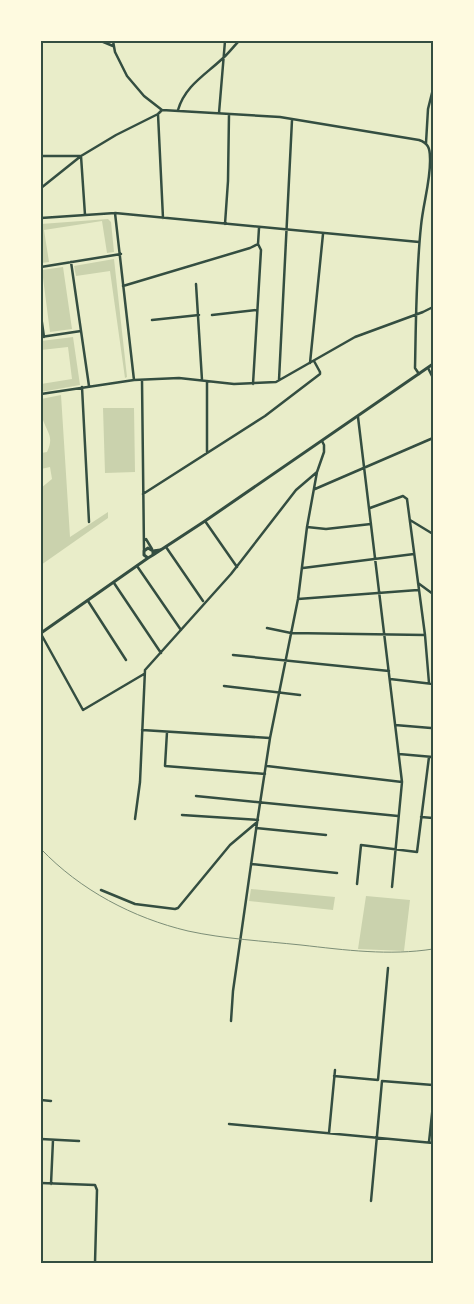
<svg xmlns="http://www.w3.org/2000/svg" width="474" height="1304" font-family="'Work Sans',sans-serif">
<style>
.green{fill:#cad2ad}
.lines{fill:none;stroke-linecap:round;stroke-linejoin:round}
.minor{stroke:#344e41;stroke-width:2.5}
.tertiary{stroke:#344e41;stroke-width:3}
.rail{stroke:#7c8e77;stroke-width:1}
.neatline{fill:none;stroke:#344e41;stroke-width:2}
</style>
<rect width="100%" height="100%" fill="#e9edc9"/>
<path class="green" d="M108,219l3,3 3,30 -7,1 -5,-32 -58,9 5,32 -8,1v-39z
M114,259l13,118 -2,1 -15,-107 -34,5 -2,-10z
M63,267l9,62 -22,3 -8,-62z
M73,337l7,48 -39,7v-8l31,-5 -4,-32 -27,3v-9z
M61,395l9,142 38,-25v6l-67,47v-77l11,-9 -2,-12 -9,2v-16l6,-1c7,-15 1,-18 -4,-32 -2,-7 -2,-14 -2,-21z
M134,408l1,64 -30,1 -2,-65z
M251,889l84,8 -2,13 -84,-9z
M366,896l44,4 -6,51 -46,-2z"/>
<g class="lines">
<path class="minor" d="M101,41l12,5
M113,41l2,11 12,24 17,20 18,14 118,7 139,23c9,3 11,8 11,18 1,21 -7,46 -9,68 -5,47 -5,95 -6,142l4,6
M41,42l6,-1
M178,110c7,-24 27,-35 44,-51 6,-5 11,-12 17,-18
M219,113l6,-72
M158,114l5,104
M426,143l2,-34 5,-20
M41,156h39
M81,156l4,59
M41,188l40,-32 35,-21 42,-21 4,-4
M115,213l19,167
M41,218l74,-5 304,29
M225,224l3,-43 1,-67
M71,262l18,124
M41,267l80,-13
M196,284l6,96
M123,286l127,-38 8,-4
M212,315l45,-5
M41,316l3,21
M152,320l47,-5
M41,337l40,-6
M310,363l13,-129
M428,368l5,10
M142,380l2,170
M279,380l13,-260
M253,384l8,-134 -3,-6 1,-16
M82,387l7,135
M41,394l93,-14 45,-2 55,6 42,-2 79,-45 68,-25 10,-5
M358,417l44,365 -10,105
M207,453v-71
M315,489l118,-51
M143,494l122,-78 55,-42v-2l-6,-11
M370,508l33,-12 4,3 18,136 4,48
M410,520l23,14
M205,521l32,46
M307,527l19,2 45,-5
M146,539l6,10
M166,547l37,54
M137,566l44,64
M303,568l111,-14
M114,583l47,70
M418,583l15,11
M298,599l120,-9
M88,601l38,59
M267,628l24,5 134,2
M41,634l42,76 61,-36
M233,655l156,16
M390,679l43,5
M224,686l76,9
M395,725l36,3
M142,730l128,8
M167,732l-2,34 100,8
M399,754l34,3
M267,766l135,16
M196,796l202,20
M182,815l76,5
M421,817l12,1
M135,819l5,-37 5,-112 86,-96 65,-84 21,-18
M256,828l70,7
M251,864l86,9
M357,884l4,-39 56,7 12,-95
M101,890l34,14 40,5 3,-1 52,-63 26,-22
M231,1021l2,-30 24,-168 13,-85 28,-139 9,-72 10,-55 7,-20v-7l-2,-4
M334,1076l44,4
M378,1080l10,-112
M41,1100l10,1
M229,1124l204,19
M329,1133l6,-63
M41,1139l38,2
M429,1142l4,-37
M41,1183l54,2 2,5 -2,73
M51,1184l2,-44
M371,1201l11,-120 51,4"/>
<path class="tertiary" d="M153,551v4l-5,3 -4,-3v-4l4,-3 5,3 7,-1
M153,555l52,-34 228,-157
M41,633l107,-75"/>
<path class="rail" d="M41,849c39,41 92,69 147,82 37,8 75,10 113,14 44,5 88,11 132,4"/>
</g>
<rect width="474" height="1304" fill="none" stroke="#fefae0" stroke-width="85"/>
<rect x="42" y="42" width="390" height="1220" class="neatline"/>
</svg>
